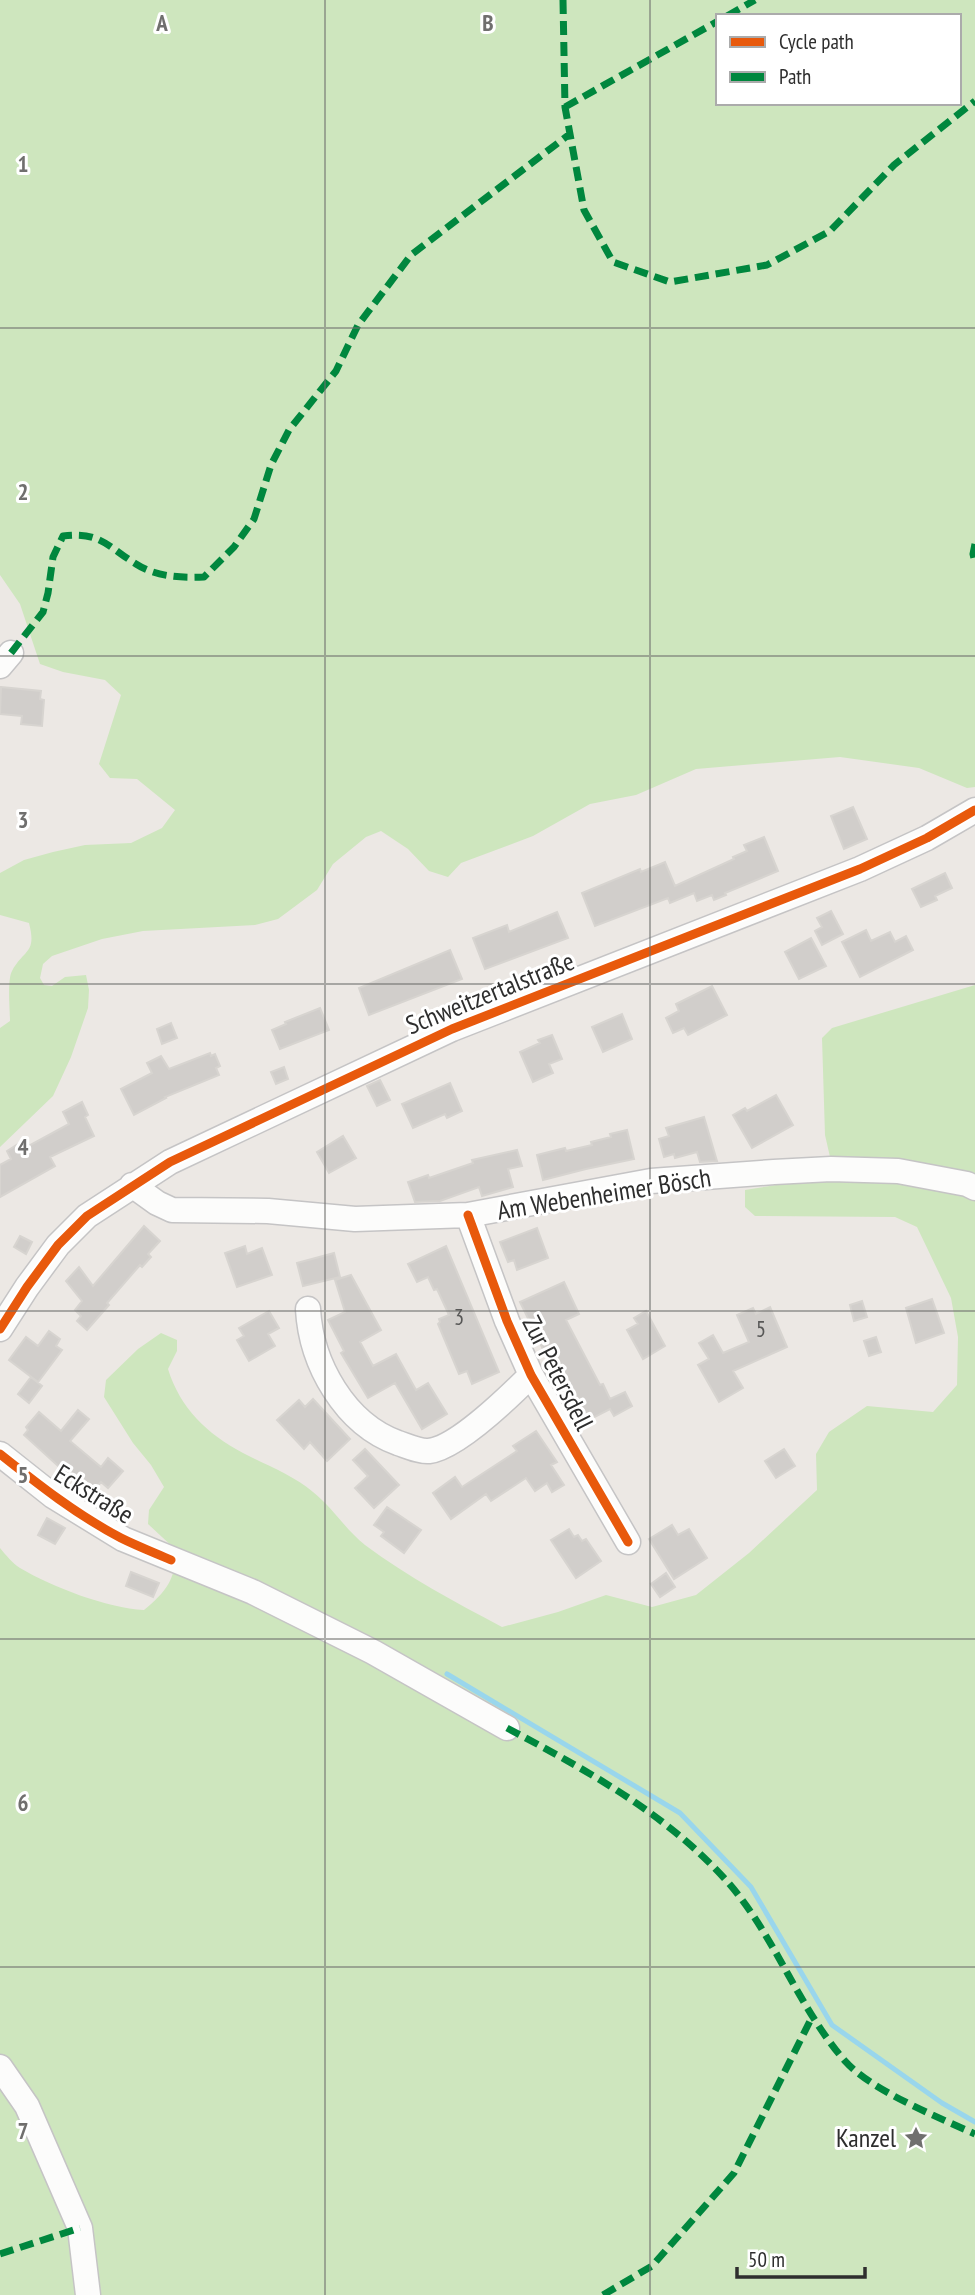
<svg xmlns="http://www.w3.org/2000/svg" width="975" height="2295" font-family="'PT Sans Narrow',sans-serif">
<style>
.green{fill:#cee6be;fill-rule:evenodd}
.lines{fill:none;stroke-linecap:round;stroke-linejoin:round}
.stream{stroke:#99d6ec;stroke-width:5}
.building{fill:#d1cecb;stroke:#d7d4d0;stroke-width:2}
.minor-casing{stroke:#c5c4c5;stroke-width:27}
.minor{stroke:#fcfcfb;stroke-width:24}
.quiet{stroke:#00873e;stroke-width:7;stroke-dasharray:14 7;stroke-linecap:butt}
.cycleway-casing{stroke:#fff;stroke-width:13}
.cycleway{stroke:#e8590c;stroke-width:9}
.grid{fill:none;stroke:#706f6e;stroke-width:2;stroke-opacity:0.55}
.labels{text-anchor:middle;stroke-width:6;stroke-linejoin:round;paint-order:stroke}
.number-label{font-size:23px;fill:#585857}
.street-label{font-size:26px;fill:#2e2e2e;stroke:#fff}
.poi-label{font-size:26px;fill:#2e2e2e;stroke:#fff;text-anchor:end}
.grid-label{font-size:23px;text-anchor:middle;font-weight:bold;fill:#706f6e;stroke:#fff;stroke-width:6;stroke-linejoin:round;paint-order:stroke}
</style>
<rect width="100%" height="100%" fill="#ece8e4"/>
<path class="green" d="M0,0h975v787l-8,1 -48,-20 -79,-11 -144,12 -60,26 -46,9 -57,32 -72,27 -13,14 -19,-6 -21,-22 -27,-18 -15,6 -33,27 -16,26 -39,29 -23,6 -112,6 -41,8 -50,17 -9,8 -3,14 4,7 8,1 13,-9 21,-2 3,15 -1,18 -17,49 -18,39 -53,51v-119l10,-7c0,-11 -3,-41 2,-50 12,-22 25,-17 17,-48l-29,-8v-42l24,-13 29,-8 32,-7 46,-2 31,-15 13,-18 -38,-31 -27,-1 -11,-14 22,-69 -16,-15 -42,-8 -23,-8 -20,-60 -20,-29zM718,16h241v87h-241z
M975,985v1310h-975v-747c6,7 12,15 20,20 32,19 87,40 124,42 22,-18 32,-31 32,-60l-28,-26 1,-14 15,-23 -13,-22 -18,-22 -29,-46 2,-17 32,-31 23,-16 16,7v11l-9,18c12,39 39,65 75,84 23,12 50,22 70,39 19,15 33,38 52,53 43,32 90,57 137,82l56,-15 48,-17 46,12 44,-12 53,-42 68,-63 -1,-36 13,-22 38,-26 66,6 24,-27 1,-48 -7,-39 -34,-71 -22,-10 -140,-1 -10,-9v-17l81,-13 4,-20 -5,-22 -3,-97 10,-10z"/>
<g class="lines">
<path class="stream" d="M447,1674l233,139 71,74 81,138 110,78 33,19"/>
</g>
<path class="building" d="M1,687l40,4 -1,8 4,1 -2,26 -21,-2 1,-8 -22,-2z
M853,807l14,32 -23,10 -13,-33z
M764,837l14,34 -53,22 1,2 -12,5 -2,-5 -15,6 -3,-8 -24,10 -2,-5 -73,28 -13,-33 58,-24 1,3 24,-10 10,24 59,-27 -1,-2 14,-6 -3,-6z
M945,873l7,15 -17,8 2,4 -16,7 -9,-18z
M831,911l12,23 -21,11 -7,-14 7,-4 -5,-9z
M557,912l11,26 -83,31 -12,-31 34,-13 2,7z
M866,930l5,11 19,-9 5,10 11,-6 7,14 -53,27 -18,-35z
M811,938l15,28 -27,13 -14,-27z
M450,950l12,29 -93,36 -10,-27z
M712,986l15,29 -39,20 -4,-7 -11,5 -7,-15 13,-7 -3,-7z
M320,1008l9,22 -49,19 -8,-19 14,-6 -1,-2z
M622,1014l10,25 -29,13 -11,-25z
M171,1023l6,15 -15,6 -5,-15z
M552,1035l10,24 -13,5 4,9 -20,9 -13,-30 20,-9 -2,-3z
M210,1053l1,3 4,-2 5,12 -4,2 3,7 -54,22 1,1 -32,17 -13,-26 31,-16 -5,-10 14,-7 8,13z
M284,1067l4,12 -12,5 -5,-12z
M380,1080l10,20 -13,6 -10,-20z
M450,1083l12,28 -15,7 -2,-4 -32,14 -11,-24z
M776,1095l17,30 -41,23 -19,-33 12,-7 2,3z
M82,1102l6,13 -3,2 9,19 -44,21 5,9 -55,31v-32l11,-6 -4,-8 14,-9 4,6 44,-24 -6,-12z
M704,1117l13,44 -17,1 -3,-10 -22,6 -1,-4 -10,3 -5,-18 10,-3 -3,-8z
M627,1130l7,29 -48,10 -43,11 -6,-25 28,-7 1,3 26,-6 -1,-3 20,-5 -1,-3z
M343,1136l13,22 -27,15 -12,-21z
M517,1150l5,16 -14,3 5,18 -31,9 -3,-9 -39,14 -25,1 -7,-20 20,-7 1,3 44,-15 -1,-3z
M144,1226l16,15 -12,13 3,3 -9,10 -2,-2 -33,38 2,2 -22,25 -10,-9 4,-5 -6,-6 7,-9 -16,-20 13,-14 14,19z
M537,1228l11,30 -31,12 -3,-10 -6,2 -8,-20z
M20,1236l12,6 -6,12 -12,-7z
M245,1246l2,8 15,-6 10,27 -35,12 -12,-34z
M446,1246l53,126 -27,12 -5,-13 -8,3 -21,-50 2,-2 -1,-3 10,-4 -12,-26 -3,1 -6,-13 -11,5 -9,-18z
M334,1253l6,24 -37,9 -6,-23z
M351,1275l30,55 -21,12 13,24 23,-12 20,36 12,-7 19,31 -25,15 -27,-46 -27,15 -27,-45 3,-2 -16,-31 17,-8 -10,-32z
M564,1282l15,32 -13,6 34,65 3,-1 7,15 15,-7 7,14 -18,10 -4,-7 -27,14 -21,-42 -3,1 -39,-80z
M932,1299l12,34 -28,10 -10,-35z
M862,1301l5,16 -13,4 -4,-16z
M770,1307l17,40 -54,24 10,17 -24,14 -21,-37 11,-6 -10,-16 14,-8 10,18 26,-11 -12,-27 16,-7 3,6z
M269,1311l10,17 -11,6 7,12 -26,15 -12,-21 7,-4 -5,-8z
M646,1311l19,35 -22,13 -16,-29 11,-6 -4,-6z
M49,1331l11,8 -4,7 6,4 -24,32 -29,-22 17,-23 12,9z
M876,1337l5,15 -12,4 -5,-15z
M31,1377l11,9 -13,17 -11,-9z
M313,1399l37,40 -23,22 -17,-19 -6,7 -27,-29 22,-20 6,7z
M78,1410l11,9 -19,22 31,26 7,-9 15,13 -15,17 -7,-6 -11,13 -66,-60 4,-5 -2,-3 13,-15 22,19z
M536,1431l21,31 -6,3 13,20 -12,7 -5,-9 -12,8 -9,-13 -35,23 -5,-7 -35,25 -18,-26 22,-16 7,10 55,-36 -4,-5z
M365,1449l34,36 -25,23 -19,-20 13,-12 -15,-16z
M784,1449l11,17 -19,12 -11,-17z
M387,1507l34,23 -17,23 -23,-17 3,-4 -10,-7z
M47,1518l18,10 -10,16 -17,-9z
M672,1525l6,10 11,-6 18,29 -33,21 -25,-40z
M569,1529l5,8 4,-2 4,6 4,-2 15,22 -25,17 -25,-38z
M131,1572l28,11 -6,14 -27,-11z
M666,1573l9,14 -15,10 -9,-13z"/>
<g class="lines">
<g class="minor-casing">
<path id="minor" d="M0,666l11,-13
M132,1185l25,18 15,7 96,1 87,8 113,-4 183,-34 123,-9 57,-3 67,2 69,13 8,4
M468,1215l39,106 24,54 97,167
M308,1309c3,55 37,115 90,134 9,3 22,9 31,8 28,-3 82,-56 102,-76
M0,1329l27,-42 31,-42 29,-29 83,-54 282,-133 408,-160 67,-31 48,-28
M0,1454l53,42 70,43 130,53 120,60 134,76
M0,2067l27,39 53,122 8,67"/>
</g>
<use href="#minor" class="minor"/>
<path class="quiet" d="M563,0l2,107 19,103 29,52 57,20 97,-17 63,-34 64,-66 81,-64
M727,16l28,-16
M565,107l153,-86
M975,544l-2,10 2,9
M11,653l32,-41 5,-19 5,-36 10,-21c37,-5 45,11 73,28 20,13 45,14 68,13l30,-30 20,-28 17,-54 18,-35 47,-59 22,-46 53,-70 160,-122
M507,1728c79,42 157,84 218,151 49,54 72,127 120,182 27,30 93,56 130,73
M0,2254l80,-26
M603,2295l49,-29 82,-93 78,-156"/>
<g class="cycleway-casing">
<path id="cycleway" d="M468,1215l39,106 24,54 97,167
M0,1329l27,-42 31,-42 29,-29 83,-54 282,-133 408,-160 67,-31 48,-28
M0,1454c39,31 77,61 121,84 16,8 34,15 50,22"/>
</g>
<use href="#cycleway" class="cycleway"/>
</g>
<path class="grid" d="M325,0v2295M650,0v2295M0,328h975M0,656h975M0,984h975M0,1311h975M0,1639h975M0,1967h975"/>
<defs>
<g id="sight-bare" transform="scale(1.89)"><path d="M0-6L1.8-2.2L6-1.7L2.9 1.2L3.7 5.4L0 3.3L-3.7 5.4L-2.9 1.2L-6-1.7L-1.8-2.2Z" fill="#706f6e" stroke="#fff" stroke-width="2.5" paint-order="stroke"/></g>
</defs>
<g fill-rule="evenodd">
<use href="#sight-bare" x="916" y="2138"/>
</g>
<g class="labels">
<g class="number-label">
<text x="459" y="1325">3</text>
<text x="761" y="1337">5</text>
</g>
<g class="street-label">
<text transform="translate(490 993) rotate(-22)" y="9">Schweitzertalstraße</text>
<text transform="translate(604 1194) rotate(-9)" y="9">Am Webenheimer Bösch</text>
<text transform="translate(558 1373) rotate(63)" y="9">Zur Petersdell</text>
<text transform="translate(94 1494) rotate(32)" y="9">Eckstraße</text>
</g>
<g class="poi-label">
<text x="896" y="2147">Kanzel</text>
</g>
</g>
<g class="grid-label">
<text x="162" y="31">A</text>
<text x="488" y="31">B</text>
<text x="23" y="172">1</text>
<text x="23" y="500">2</text>
<text x="23" y="828">3</text>
<text x="23" y="1155">4</text>
<text x="23" y="1483">5</text>
<text x="23" y="1811">6</text>
<text x="23" y="2139">7</text>
</g>
<rect x="716" y="14" width="245" height="91" fill="#ffffff" stroke="#ababab" stroke-width="2"/>
<rect x="730" y="37" width="35" height="10" fill="#e8590c" stroke="#ababab" stroke-width="2"/>
<text x="779" y="49" font-size="21" fill="#2e2e2e">Cycle path</text>
<rect x="730" y="72" width="35" height="10" fill="#00873e" stroke="#ababab" stroke-width="2"/>
<text x="779" y="84" font-size="21" fill="#2e2e2e">Path</text>
<path d="M737 2267v10h128v-10" fill="none" stroke="#2e2e2e" stroke-width="3.5"/>
<text x="748" y="2267" font-size="21" fill="#2e2e2e" stroke="#ffffff" stroke-width="5" paint-order="stroke">50 m</text>
</svg>
